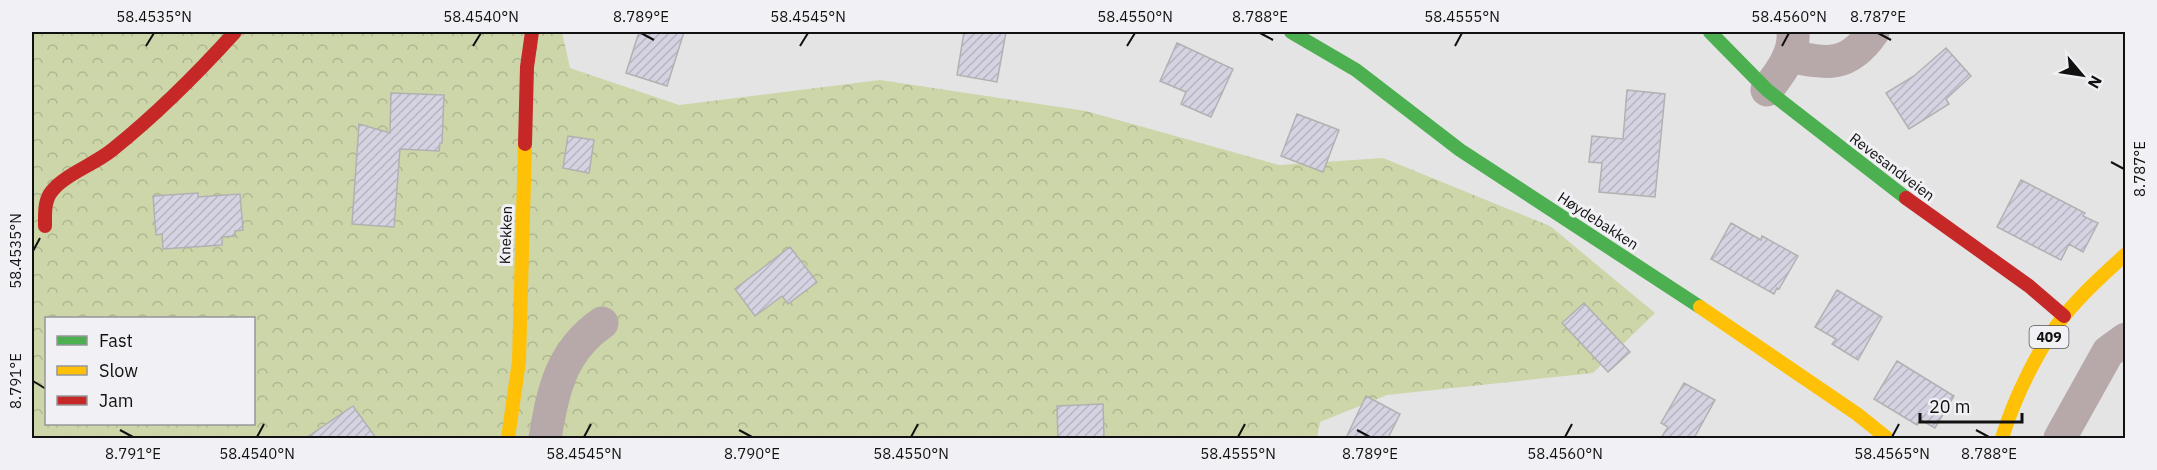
<svg xmlns="http://www.w3.org/2000/svg" width="2157" height="470" font-family="'IBM Plex Sans',sans-serif">
<style>
.forest{fill:url(#forest-crowns);fill-rule:evenodd}
.building{fill:url(#building-hatch);stroke:#b1b1b2;stroke-width:1.5}
.lines{fill:none;stroke-linecap:round;stroke-linejoin:round}
.street{stroke:#b7a9aa;stroke-width:33}
.fast{stroke:#4caf50;stroke-width:14}
.slow{stroke:#ffc107;stroke-width:14}
.jam{stroke:#c62828;stroke-width:14}
.ticks{fill:none;stroke:#111112;stroke-width:2}
.labels{text-anchor:middle;stroke-width:6;stroke-linejoin:round;paint-order:stroke}
.shield{fill:#f1f0f4;stroke:#545456;stroke-width:1.5}
.shield-label{font-size:14px;font-weight:bold;fill:#111112}
.street-label{font-size:15px;fill:#111112;stroke:#f1f0f4}
.neatline{fill:none;stroke:#111112;stroke-width:2}
.ticks-label{font-size:15px;text-anchor:middle;fill:#111112}
</style>
<defs>
<pattern id="forest-crowns" width="20" height="18" patternUnits="userSpaceOnUse" patternTransform="scale(1.5)"><rect width="20" height="18" fill="#ccd6a9"/><path d="M2 6a3 3 0 1 1 6 0M12 15a3 3 0 1 1 6 0" fill="none" stroke="#aeb790"/></pattern>
<pattern id="building-hatch" width="6" height="6" patternUnits="userSpaceOnUse" patternTransform="scale(1.5)"><rect width="6" height="6" fill="#d5d3e1"/><path d="M-1 1l2-2M0 6l6-6M5 7l2-2" fill="none" stroke="#b6b4c0"/></pattern>
</defs>
<rect width="100%" height="100%" fill="#e4e4e5"/>
<path class="forest" d="M32,32h530l8,36 109,37 201,-25 206,31 193,54 104,-7 167,68 105,87 -62,60 -206,22 -67,27 -3,16h-1285zM46,318h208v106h-208z"/>
<path class="building" d="M639,32h45l-17,54 -41,-13z
M964,32h42l-9,50 -40,-7z
M1177,43l56,26 -22,48 -30,-13 5,-12 -26,-11z
M1946,48l25,28 -25,23 3,5 -40,25 -23,-36 28,-17z
M1627,90l38,4 -10,103 -56,-5 3,-29 -13,-1 3,-26 31,3z
M391,93l53,2 -2,48h-2l-1,8 -39,-2 -6,78 -42,-3 7,-100 31,9z
M1297,114l42,16 -16,42 -42,-16z
M568,136l26,4 -5,33 -26,-5z
M2021,180l64,33 -2,3 15,7 -15,29 -14,-8 -8,16 -64,-33z
M198,193v4l42,-3 3,36 -8,1v5l-13,1v8l-59,4 -1,-15 -6,1 -3,-39z
M1731,223l30,17 1,-4 36,20 -19,33 -2,-1 -3,6 -63,-35z
M790,247l27,35 -29,22 -6,-8 -27,20 -20,-27z
M1837,290l45,27 -24,43 -26,-16 4,-5 -21,-12z
M1584,303l46,49 -22,20 -46,-49z
M1897,361l57,35 -19,32 -14,-8 -4,5 -43,-26z
M1684,383l31,17 -21,38h-33l7,-11 -7,-4z
M1366,396l34,18 -12,24h-42z
M1103,404l1,34h-46l-1,-32z
M353,406l23,32h-70z"/>
<g class="lines">
<path class="street" d="M1789,56c39,8 59,12 84,-24
M1767,90c13,-17 28,-36 26,-58
M545,438c8,-46 15,-86 57,-115
M2060,438l48,-86 18,-13"/>
<path class="fast" d="M1291,32l65,38 104,80 240,157
M1710,32l57,58 139,108"/>
<path class="slow" d="M1700,307l157,107 30,24
M508,438l11,-77 6,-217
M2002,438c12,-39 36,-90 62,-122 19,-23 40,-42 62,-62"/>
<path class="jam" d="M525,144l2,-77 5,-35
M1906,198l123,88 35,30
M45,226c0,-12 -1,-26 7,-35 12,-16 43,-27 60,-41 45,-36 85,-76 123,-118"/>
</g>
<path class="ticks" d="M641,33l13,7M1260,33l13,7M1878,33l13,7M146,46l8,-13M473,46l8,-13M800,46l8,-13M1127,46l8,-13M1455,46l7,-13M1782,46l7,-13M2111,162l13,7M33,251l7,-13M33,381l13,8M120,430l13,7M739,430l13,7M1357,430l13,7M1976,430l13,7M257,437l7,-13M584,437l7,-13M911,437l7,-13M1238,437l7,-13M1565,437l7,-13M1892,437l7,-13"/>
<g class="labels">
<rect class="shield" x="2029.5" y="326" width="39" height="22" rx="4.5"/>
<g class="shield-label">
<text x="2049" y="342">409</text>
</g>
<g class="street-label">
<text transform="translate(1892 167) rotate(37)" y="5">Revesandveien</text>
<text transform="translate(1598 221) rotate(33)" y="5">Høydebakken</text>
<text transform="translate(506 235) rotate(-88)" y="5">Knekken</text>
</g>
</g>
<rect width="2157" height="470" fill="none" stroke="#f1f0f4" stroke-width="66"/>
<rect x="45" y="317" width="210" height="108" fill="#f1f0f4" stroke="#97979a" stroke-width="1.5"/>
<rect x="57" y="336" width="30" height="9" fill="#4caf50" stroke="#97979a" stroke-width="1.5"/>
<text x="99" y="347" font-size="18" fill="#111112">Fast</text>
<rect x="57" y="366" width="30" height="9" fill="#ffc107" stroke="#97979a" stroke-width="1.5"/>
<text x="99" y="377" font-size="18" fill="#111112">Slow</text>
<rect x="57" y="396" width="30" height="9" fill="#c62828" stroke="#97979a" stroke-width="1.5"/>
<text x="99" y="407" font-size="18" fill="#111112">Jam</text>
<g transform="translate(2082 75) rotate(119)" stroke="#f1f0f4" stroke-width="4.5" paint-order="stroke">
<path d="M0-4.5L10 22L0 15L-10 22Z" fill="#111112"/>
<text y="-9" font-size="16" font-weight="bold" text-anchor="middle" fill="#111112">N</text>
</g>
<path d="M1920 413v9h102v-9" fill="none" stroke="#111112" stroke-width="3"/>
<text x="1929" y="413" font-size="18" fill="#111112" stroke="#f1f0f4" stroke-width="4.5" paint-order="stroke">20 m</text>
<rect x="33" y="33" width="2091" height="404" class="neatline"/>
<g class="ticks-label">
<text x="154" y="22">58.4535°N</text>
<text x="481" y="22">58.4540°N</text>
<text x="641" y="22">8.789°E</text>
<text x="808" y="22">58.4545°N</text>
<text x="1135" y="22">58.4550°N</text>
<text x="1260" y="22">8.788°E</text>
<text x="1462" y="22">58.4555°N</text>
<text x="1789" y="22">58.4560°N</text>
<text x="1878" y="22">8.787°E</text>
<text transform="translate(2140 169) rotate(-90)" y="5">8.787°E</text>
<text transform="translate(16 251) rotate(-90)" y="5">58.4535°N</text>
<text transform="translate(16 381) rotate(-90)" y="5">8.791°E</text>
<text x="133" y="459">8.791°E</text>
<text x="257" y="459">58.4540°N</text>
<text x="584" y="459">58.4545°N</text>
<text x="752" y="459">8.790°E</text>
<text x="911" y="459">58.4550°N</text>
<text x="1238" y="459">58.4555°N</text>
<text x="1370" y="459">8.789°E</text>
<text x="1565" y="459">58.4560°N</text>
<text x="1892" y="459">58.4565°N</text>
<text x="1989" y="459">8.788°E</text>
</g>
</svg>
